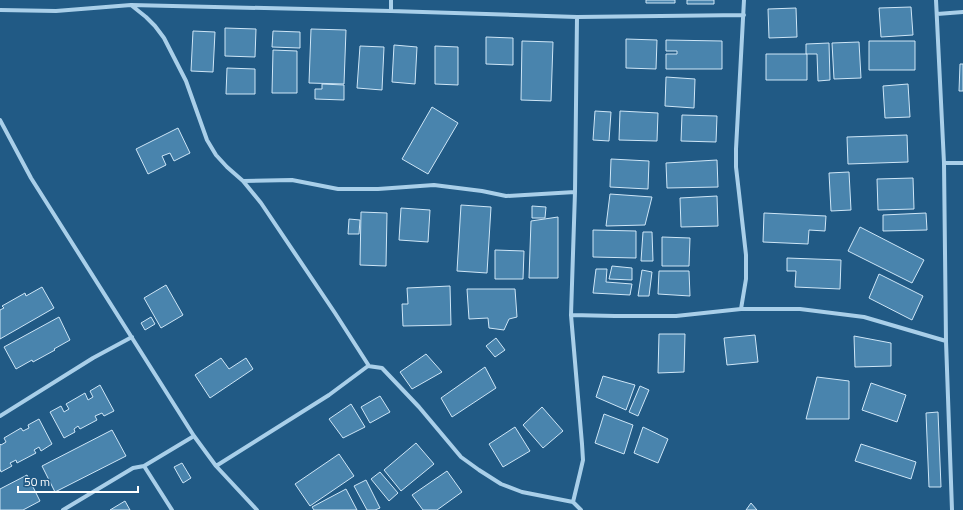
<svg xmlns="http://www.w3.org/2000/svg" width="963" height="510" font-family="'Titillium Web',sans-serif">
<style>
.building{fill:#4984ad;stroke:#cee6f7}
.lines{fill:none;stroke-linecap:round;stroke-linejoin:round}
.street{stroke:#a9cfe9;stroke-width:4}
</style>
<rect width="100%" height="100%" fill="#215a85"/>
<path class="building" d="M646,0h29v3h-29z
M687,0h27v4h-27z
M911,7l2,28 -32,2 -2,-29z
M796,8l1,29 -28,1 -1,-29z
M225,28l31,1 -1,28 -30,-1z
M311,29l35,1 -2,54 -35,-1z
M193,31l22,1 -2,40 -22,-1z
M273,31l27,1v16l-28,-1z
M486,37l27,1v27l-27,-1z
M626,39l31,1 -1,29 -30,-1z
M666,40l56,1v28h-56v-15h11v-3h-11z
M522,41l31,1 -2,59 -30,-1z
M869,41h46v29h-46z
M859,42l2,36 -27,1 -2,-36z
M829,43l1,37 -12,1 -1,-27h-11v-10z
M394,45l23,2 -2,37 -23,-2z
M360,46l24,1 -2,43 -25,-2z
M435,46l23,1v38l-23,-1z
M273,50l24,1v42h-25z
M766,54h41v26h-41z
M960,64h3v27h-4z
M227,68l28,1v25h-29z
M666,77l29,2 -1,29 -29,-2z
M322,84l22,1v15l-29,-1v-10h7z
M908,84l2,33 -25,1 -2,-32z
M432,107l26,16 -30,51 -26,-15z
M595,111l16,1 -2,29 -16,-1z
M620,111l38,2 -1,28 -38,-1z
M682,115l35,1 -1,26 -35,-1z
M178,128l12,25 -16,8 -4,-8 -8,3 4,9 -18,9 -12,-25z
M907,135l1,27 -60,2 -1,-27z
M611,159l38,2 -1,28 -38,-2z
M717,160l1,27 -51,1 -1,-25z
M849,172l2,38 -20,1 -2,-38z
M913,178l1,31 -36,1 -1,-31z
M610,194l42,3 -7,28 -39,1z
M717,196l1,30 -37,1 -1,-29z
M461,205l30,2 -4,66 -30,-2z
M532,206l14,1 -1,11h-13z
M401,208l29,2 -2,32 -29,-2z
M361,212l26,1 -1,53 -26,-1z
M764,213l62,3 -1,15 -16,-1 -1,14 -45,-2z
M926,213l1,17 -44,1v-16z
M558,217v61h-29l2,-57z
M349,219l11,1 -1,14h-11z
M860,227l64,33 -12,23 -64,-32z
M593,230l43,1v27l-43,-1z
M643,232h9l1,29h-12z
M662,237l28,1 -1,28h-27z
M495,250l29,1 -1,28h-28z
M787,258l54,2 -1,29 -45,-2 1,-16h-9z
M612,266l20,2v12l-23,-1z
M596,269h11l-1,13 26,2 -2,11 -37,-2z
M642,270l10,2 -3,24h-11z
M659,271h30l1,25 -32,-2z
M879,274l44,22 -11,24 -43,-22z
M166,285l17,30 -22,13 -17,-30z
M450,286l1,39 -48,1 -1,-22h6l-1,-16z
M42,287l12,21 -54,31v-29l4,-2 -2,-2 23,-13 1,3z
M467,289h48l2,28 -8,2 -5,11 -15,-2 -1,-10 -19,1z
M59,317l11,23 -16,9 1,1 -22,12 -1,-2 -16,9 -12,-22z
M151,317l4,7 -10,6 -4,-7z
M659,334h26l-1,38 -26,1z
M755,335l3,27 -31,3 -3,-27z
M854,336l37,7v23l-36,1z
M496,338l9,12 -10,7 -9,-11z
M426,354l16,18 -30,17 -12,-17z
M221,358l8,11 17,-11 7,11 -43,29 -15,-23z
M485,367l11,21 -44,29 -11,-19z
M603,376l32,9 -9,25 -30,-13z
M817,377l32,4v38h-43z
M871,383l35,12 -9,27 -35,-12z
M100,385l14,26 -10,5 -2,-3 -7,3 2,4 -17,9 -2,-3 -4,3 1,3 -11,6 -14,-26 11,-6 3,6 5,-3 -3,-5 19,-11 3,7 5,-3 -3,-6z
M640,386l9,4 -11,26 -9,-4z
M380,396l10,16 -20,11 -9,-16z
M351,404l14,23 -22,11 -14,-19z
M542,407l21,24 -20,17 -20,-23z
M938,412l3,75h-12l-3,-74z
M604,414l29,11 -9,29 -29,-11z
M39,419l13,25 -11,7 -2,-4 -5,3 2,3 -19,10 -1,-3 -6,3 2,3 -11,6 -1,-3v-25l1,1 5,-3 -2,-4 17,-10 2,3 6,-3 -1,-3z
M515,427l15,24 -27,16 -14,-23z
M643,427l25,12 -10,24 -24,-10z
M112,430l14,26 -71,36 -13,-26z
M416,443l18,21 -33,27 -17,-21z
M861,444l55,18 -5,17 -56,-18z
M339,454l15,22 -44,30 -15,-22z
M182,463l9,15 -8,5 -9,-16z
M447,471l15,21 -25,18h-14l-11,-15z
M380,472l18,21 -9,8 -18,-22z
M27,475l13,26 -17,9h-23v-21z
M366,480l14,28 -5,2h-8l-13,-24z
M346,489l11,21h-43l-2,-3z
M125,501l5,9h-20z
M751,503l6,7h-11z"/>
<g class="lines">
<path class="street" d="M391,0v11
M936,0l8,163 2,178 6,169
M131,5l15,12 9,9 9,12 22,43 21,59 9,15 11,12 16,14 49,-1 46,9h40l56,-4 48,6 24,5 69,-4
M0,10l56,1 75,-6 260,6 186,6 167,-2
M937,14l26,-2
M0,120l31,58 163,258 22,30 41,44
M944,163h19
M243,181l18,22 74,110 34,53
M741,309l5,-30v-24l-7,-62 -3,-26v-18l8,-149
M571,315l44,1h61l65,-7h59l64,8 82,24
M0,416l93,-58 39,-21
M144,466l28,44
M216,466l113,-71 39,-29 14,2 37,39 42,50 18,13 22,14 21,8 51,10 8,8
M573,502l7,-29 3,-13 -1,-16 -11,-129 4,-123 2,-175
M63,510l70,-42 11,-2 50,-30"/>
</g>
<path d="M18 486v6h120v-6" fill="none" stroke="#ffffff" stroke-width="2"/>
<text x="24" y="486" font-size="12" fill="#ffffff" stroke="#215a85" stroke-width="3" paint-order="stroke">50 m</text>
</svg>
